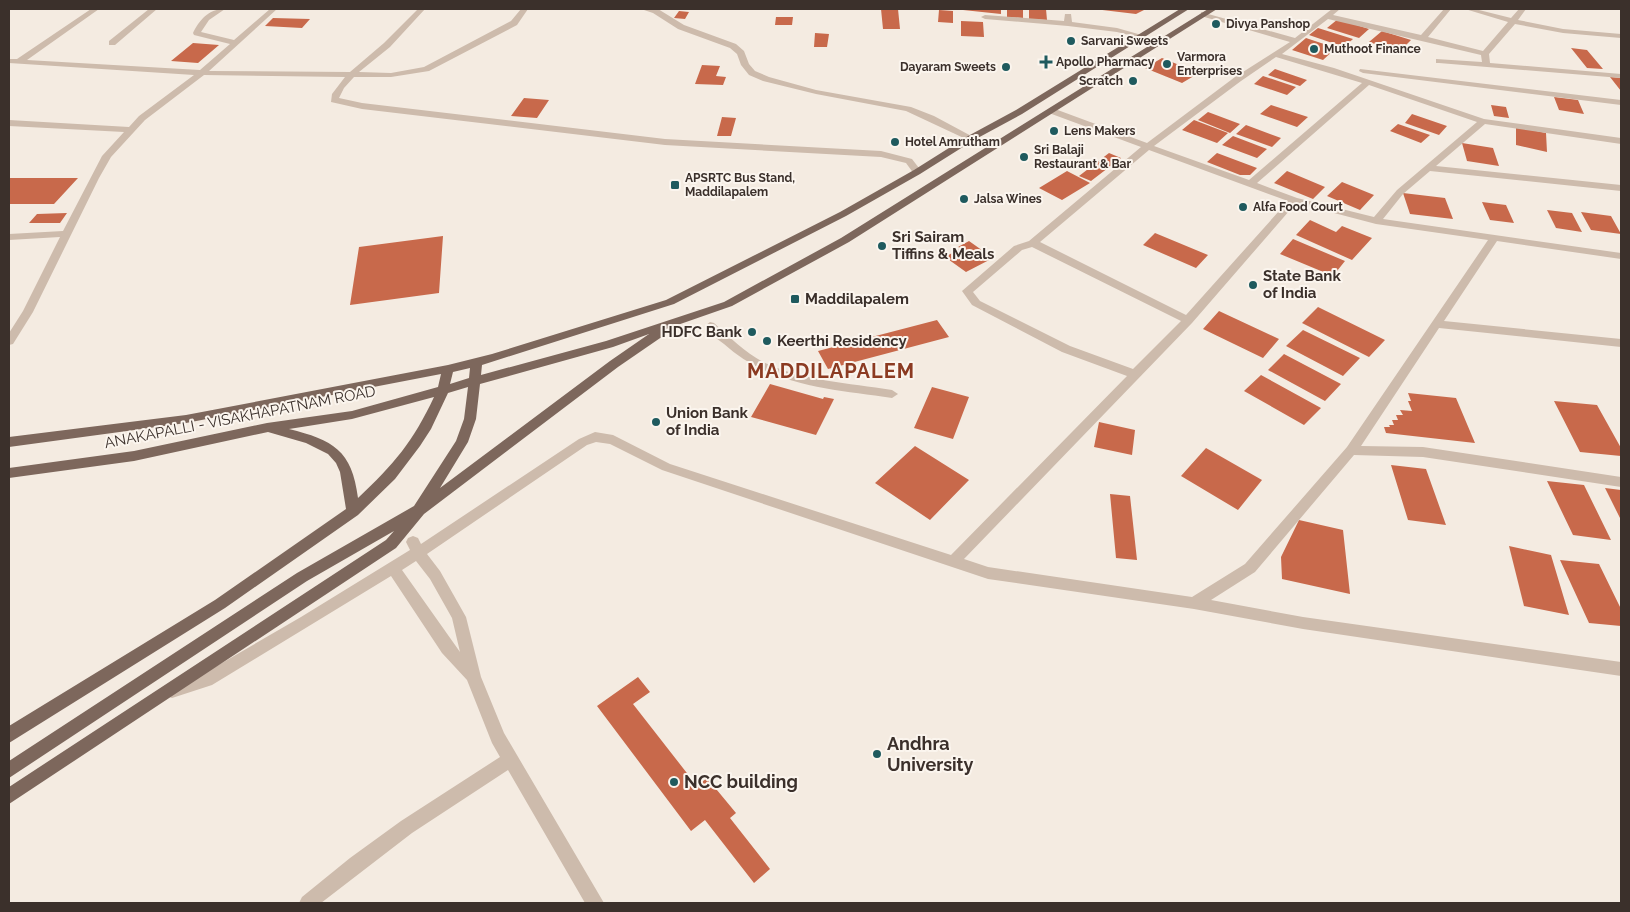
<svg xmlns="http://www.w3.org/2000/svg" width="1630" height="912" font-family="Raleway,sans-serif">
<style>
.building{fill:#c8694b}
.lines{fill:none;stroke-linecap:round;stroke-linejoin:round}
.minor{fill:#cdbbac;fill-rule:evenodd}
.major{fill:#7d675c;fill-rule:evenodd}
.poi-dot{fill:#1f5a5e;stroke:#fbf5ee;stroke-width:2}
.labels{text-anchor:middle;stroke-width:4;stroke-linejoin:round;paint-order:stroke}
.far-poi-label{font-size:12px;font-weight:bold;fill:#3b302b;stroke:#fbf5ee;text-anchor:start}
.poi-label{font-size:15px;font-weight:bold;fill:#3b302b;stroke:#fbf5ee;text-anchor:start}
.street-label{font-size:15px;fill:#3b302b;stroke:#fbf5ee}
.near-poi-label{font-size:18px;font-weight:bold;fill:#3b302b;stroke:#fbf5ee;text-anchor:start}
.district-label{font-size:20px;font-weight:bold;letter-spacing:1px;fill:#8c3b22;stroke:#fbf5ee}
</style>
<rect width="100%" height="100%" fill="#f4ebe1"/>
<path class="building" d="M881,9h17l2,20h-17z
M963,9h38v5l-38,-4z
M1007,9h16v9l-16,-1z
M1029,9h17l1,11 -18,-1z
M1094,9h52l-10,5z
M939,10l14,1v12l-15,-1z
M679,11l10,1 -4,7 -11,-1z
M776,17h17l-1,8h-17z
M273,18l37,1 -8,9 -37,-2z
M1338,19l31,10 -10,9 -32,-10z
M961,21l22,1 1,15 -23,-1z
M1318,28l35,11 -9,8 -35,-12z
M1382,31l29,9 -12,12 -30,-10z
M815,33l14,1 -2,13h-13z
M1306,38l30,10 -13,12 -31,-10z
M193,43l26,2 -21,18 -27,-2z
M1571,48l16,2 16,19 -16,-1z
M1162,58l37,15 -17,10 -37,-15z
M702,65l18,1 -4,10 10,1 -3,8 -28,-1z
M1275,69l32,11 -7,6 -32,-11z
M1263,76l33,11 -9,8 -33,-11z
M1610,77l11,1v13z
M1554,97l24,3 6,14 -25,-4z
M524,98l25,2 -12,18 -26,-2z
M1271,105l37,12 -11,10 -37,-13z
M1491,105l15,2 3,11 -15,-2z
M1208,112l32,12 -10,9 -32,-13z
M1412,114l35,12 -8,9 -34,-12z
M722,117l14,1 -5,18h-14z
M1194,120l34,13 -11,10 -35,-13z
M1398,124l32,11 -9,8 -31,-12z
M1246,125l35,13 -9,9 -36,-13z
M1516,127l30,6 1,19 -31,-7z
M1233,136l34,13 -10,9 -35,-13z
M1462,143l31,5 6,18 -32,-5z
M1109,153l12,5 -30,23 -12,-5z
M1217,153l40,15 -7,7h-10l-33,-13z
M1067,171l23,12 -28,17 -23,-12z
M1287,171l38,16 -12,12 -39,-16z
M9,178h69l-24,26h-45z
M1342,182l32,13 -14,15 -33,-14z
M1403,193l42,5 8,21 -43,-5z
M1482,202l24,3 8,18 -24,-3z
M1547,210l25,3 10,19 -26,-4z
M1581,212l30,4 10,18 -30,-4z
M67,213l-7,10h-31l8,-9z
M1310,220l26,12 6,-6 30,12 -20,22 -56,-25z
M1155,233l53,22 -12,13 -53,-23z
M443,236l-4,57 -89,12 9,-58z
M1293,239l52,22 -12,15 -53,-22z
M969,241l24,17 -27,14 -21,-15 16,-9 -3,-1z
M1318,307l67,33 -16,17 -67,-34z
M1219,311l60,28 -16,19 -60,-29z
M937,320l12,17 -121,32 -10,-18z
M1303,330l57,28 -17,18 -57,-30z
M1284,354l57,30 -16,17 -57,-31z
M1261,375l60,33 -17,17 -60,-34z
M770,384l53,15 1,-2 10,2 -18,36 -65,-18z
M932,387l37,10 -16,42 -39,-11z
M1408,393l48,5 19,45 -89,-10 -2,-6h6l-1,-2h5l-2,-5h6l-2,-5h7l-3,-5 12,1 -4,-10h3z
M1554,401l43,4 24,43v8l-41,-4z
M1099,422l36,8 -3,25 -38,-8z
M915,446l54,34 -39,40 -55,-37z
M1206,448l56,32 -24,30 -57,-34z
M1391,465l35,4 20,56 -38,-5z
M1547,481l37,4 27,55 -38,-5z
M1605,488l16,2v30z
M1110,494l20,2 7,64 -21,-2z
M1299,520l44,10 7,64 -68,-15 -1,-22z
M1509,546l42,9 18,60 -45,-9z
M1560,560l39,4 22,45v17l-32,-3z
M638,677l12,15 -17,12 64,82 10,-8 29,35 -6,5 40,51 -16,14 -49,-63 -14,11 -94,-125z"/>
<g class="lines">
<path class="minor" d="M91,9h8l-72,51 173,10 30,-26 -36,-9 -1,-2c6,-13 17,-25 32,-24l-16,11 -8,12 33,8 36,-31h7l-68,62 141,1 34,-29 34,-34h7l-35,38 -31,25 32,1 33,-6 87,-46 10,-12h7l-11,16 -88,46 -38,6h-37l-10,11 -5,10 23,5 303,36 216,12 31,8 10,13 -5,3 -3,-1 -8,-11 -25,-6 -216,-12 -303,-36 -31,-7 1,-8 13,-17 -141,-2 -59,45 -34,37 -12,21 -66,134 -20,32 -4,1v-12l14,-22 37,-74 -51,3v-6l54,-3 39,-75 22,-24 -115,-6v-6l120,7 10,-11 55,-41 -185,-12v-4h8z
M149,9h8l-42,36h-6v-4z
M641,9h17l26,16 52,19 8,7 5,13 6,7 14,6 47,13 95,17 23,9 41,22 -7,2 -62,-29 -90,-17 -53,-13 -14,-6 -8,-10 -4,-11 -7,-6 -52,-19 -25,-16z
M1332,9h8l-7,6 88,20 23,-26h7l-23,28 55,14 25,-29 -43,-13h10l36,9 8,-9h7l-8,11 45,9 58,5v4l-58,-5 -48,-9 -26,30 1,9 131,11v4l-182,-15h-3v-4l46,3 -1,-7 -153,-36 -46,35 52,14 150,51 137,19v6l-136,-20 -49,42 185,19v6l-191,-20 -27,23 -20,25 238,34v6l-124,-18 -53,80 177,18v8l-182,-19 -78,118 62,1 198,30v10l-198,-30 -69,-2 -99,117 -44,28 92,17 318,45v14l-318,-47 -109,-20 -206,-30 -326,-109 -52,-26 -14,-2 -9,3 -160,109 13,17 26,46 15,60 23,56 100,170h-19l-77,-133 -96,63 -91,70h-22l3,-6 48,-39 51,-37 99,-64 -8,-14 -25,-63 -25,-27 -51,-77 -179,109 -40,13 -5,-2 -3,-5 3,-5 36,-12 98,-57 109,-67 -4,-8 2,-4 5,-2 5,2 3,6 158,-105 16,-7 18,3 57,29 281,91 176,-179 -65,-24 -90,-47 -10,-14 52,-45 15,-5 112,-94 -92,-34v-4h6l92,34 88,-66 55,-35 -89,-26v-4l94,26zM1276,57l86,26 -113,97 -95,-34 87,-65zM1369,85l108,37 -80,68 -23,27 -77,-19 -40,-15zM1149,150l139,51 -102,114 -146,-73zM1296,203l80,21 112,16 -141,207 -102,117 -53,33 -204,-30 -24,-8 228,-236zM1032,247l149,74 -48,48 -63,-23 -90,-45 -7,-9 49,-42zM416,561l14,18 22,39 8,34 -58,-82z
M1065,14h6l1,8 45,6 28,8 -4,2 -24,-6 -49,-6 -83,-7 -4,-2 4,-2 79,6z
M1360,69l261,31v5l-258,-32 -4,-2z
M710,322l4,1c15,14 31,29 49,39 39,19 86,21 129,28l6,4 -6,4c-60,-9 -120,-11 -168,-54 -7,-5 -15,-11 -19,-18z"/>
<path class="major" d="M1180,9h9l-167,105 -48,26 -54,34 -74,42 -172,88 -192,61 -1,10 125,-34 118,-39 117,-64 367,-229h9l-368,233 -117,64 -66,23v5l-48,33 -194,147 -28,34 -387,256v-17l377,-247 8,-9 -87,50 -298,197v-17l288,-188 117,-67 42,-65 8,-22 4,-32 -20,6 -17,36 -11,17 -25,33 -37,36 -133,93 -216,135v-17l206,-126 131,-91 -6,-37 -4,-9 -8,-9 -22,-11 -38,-11 -134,29 -125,17v-10l125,-17 133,-28 85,-12 86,-24 3,-13 -255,49 -177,24v-10l177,-22 262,-50 44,-11 174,-54 174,-88 74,-42 54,-34 48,-26zM649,334l-39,27 -170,127 28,-46 8,-23 4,-35 133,-37zM470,368l-1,10 -19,6 3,-12zM434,397c-21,45 -40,67 -76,101 -6,-48 -25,-58 -69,-69l63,-10z"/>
</g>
<g class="poi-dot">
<circle cx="1216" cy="24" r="5"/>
<circle cx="1071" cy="41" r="5"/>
<circle cx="1314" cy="49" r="5"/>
<path d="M1043.5 54.5h5v5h5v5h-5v5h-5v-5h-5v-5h5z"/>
<circle cx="1167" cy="64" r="5"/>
<circle cx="1006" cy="67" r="5"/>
<circle cx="1133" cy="81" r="5"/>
<circle cx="1054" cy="131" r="5"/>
<circle cx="895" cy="142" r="5"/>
<circle cx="1024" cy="157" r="5"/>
<rect x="670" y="180" width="10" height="10" rx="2.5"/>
<circle cx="964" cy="199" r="5"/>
<circle cx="1243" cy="207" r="5"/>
<circle cx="882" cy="246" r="5"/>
<circle cx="1253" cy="285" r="5"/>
<rect x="790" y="294" width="10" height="10" rx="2.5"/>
<circle cx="752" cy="332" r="5"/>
<circle cx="767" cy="341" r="5"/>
<circle cx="656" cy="422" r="5"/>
<circle cx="877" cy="754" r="5"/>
<circle cx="674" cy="782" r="5"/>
</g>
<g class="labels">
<g class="far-poi-label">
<text x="1226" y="28">Divya Panshop</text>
<text x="1081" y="45">Sarvani Sweets</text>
<text x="1324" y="53">Muthoot Finance</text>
<text x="1177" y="61">Varmora<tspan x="1177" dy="14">Enterprises</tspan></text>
<text x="1056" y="66">Apollo Pharmacy</text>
<text x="996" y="71" text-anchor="end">Dayaram Sweets</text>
<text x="1123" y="85" text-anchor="end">Scratch</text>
<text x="1064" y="135">Lens Makers</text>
<text x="905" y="146">Hotel Amrutham</text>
<text x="1034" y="154">Sri Balaji<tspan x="1034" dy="14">Restaurant &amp; Bar</tspan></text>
<text x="685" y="182">APSRTC Bus Stand,<tspan x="685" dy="14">Maddilapalem</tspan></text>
<text x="974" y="203">Jalsa Wines</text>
<text x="1253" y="211">Alfa Food Court</text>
</g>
<g class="poi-label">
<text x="892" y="242">Sri Sairam<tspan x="892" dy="17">Tiffins &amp; Meals</tspan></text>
<text x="1263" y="281">State Bank<tspan x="1263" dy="17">of India</tspan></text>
<text x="805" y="304">Maddilapalem</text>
<text x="742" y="337" text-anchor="end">HDFC Bank</text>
<text x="777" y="346">Keerthi Residency</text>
<text x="666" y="418">Union Bank<tspan x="666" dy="17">of India</tspan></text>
</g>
<g class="street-label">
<text transform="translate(240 417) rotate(-11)" y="5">ANAKAPALLI - VISAKHAPATNAM ROAD</text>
</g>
<g class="near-poi-label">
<text x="887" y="750">Andhra<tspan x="887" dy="21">University</tspan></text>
<text x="684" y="788">NCC building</text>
</g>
<g class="district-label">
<text x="831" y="378">MADDILAPALEM</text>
</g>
</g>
<rect width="1630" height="912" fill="none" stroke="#3b302b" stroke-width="20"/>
</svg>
